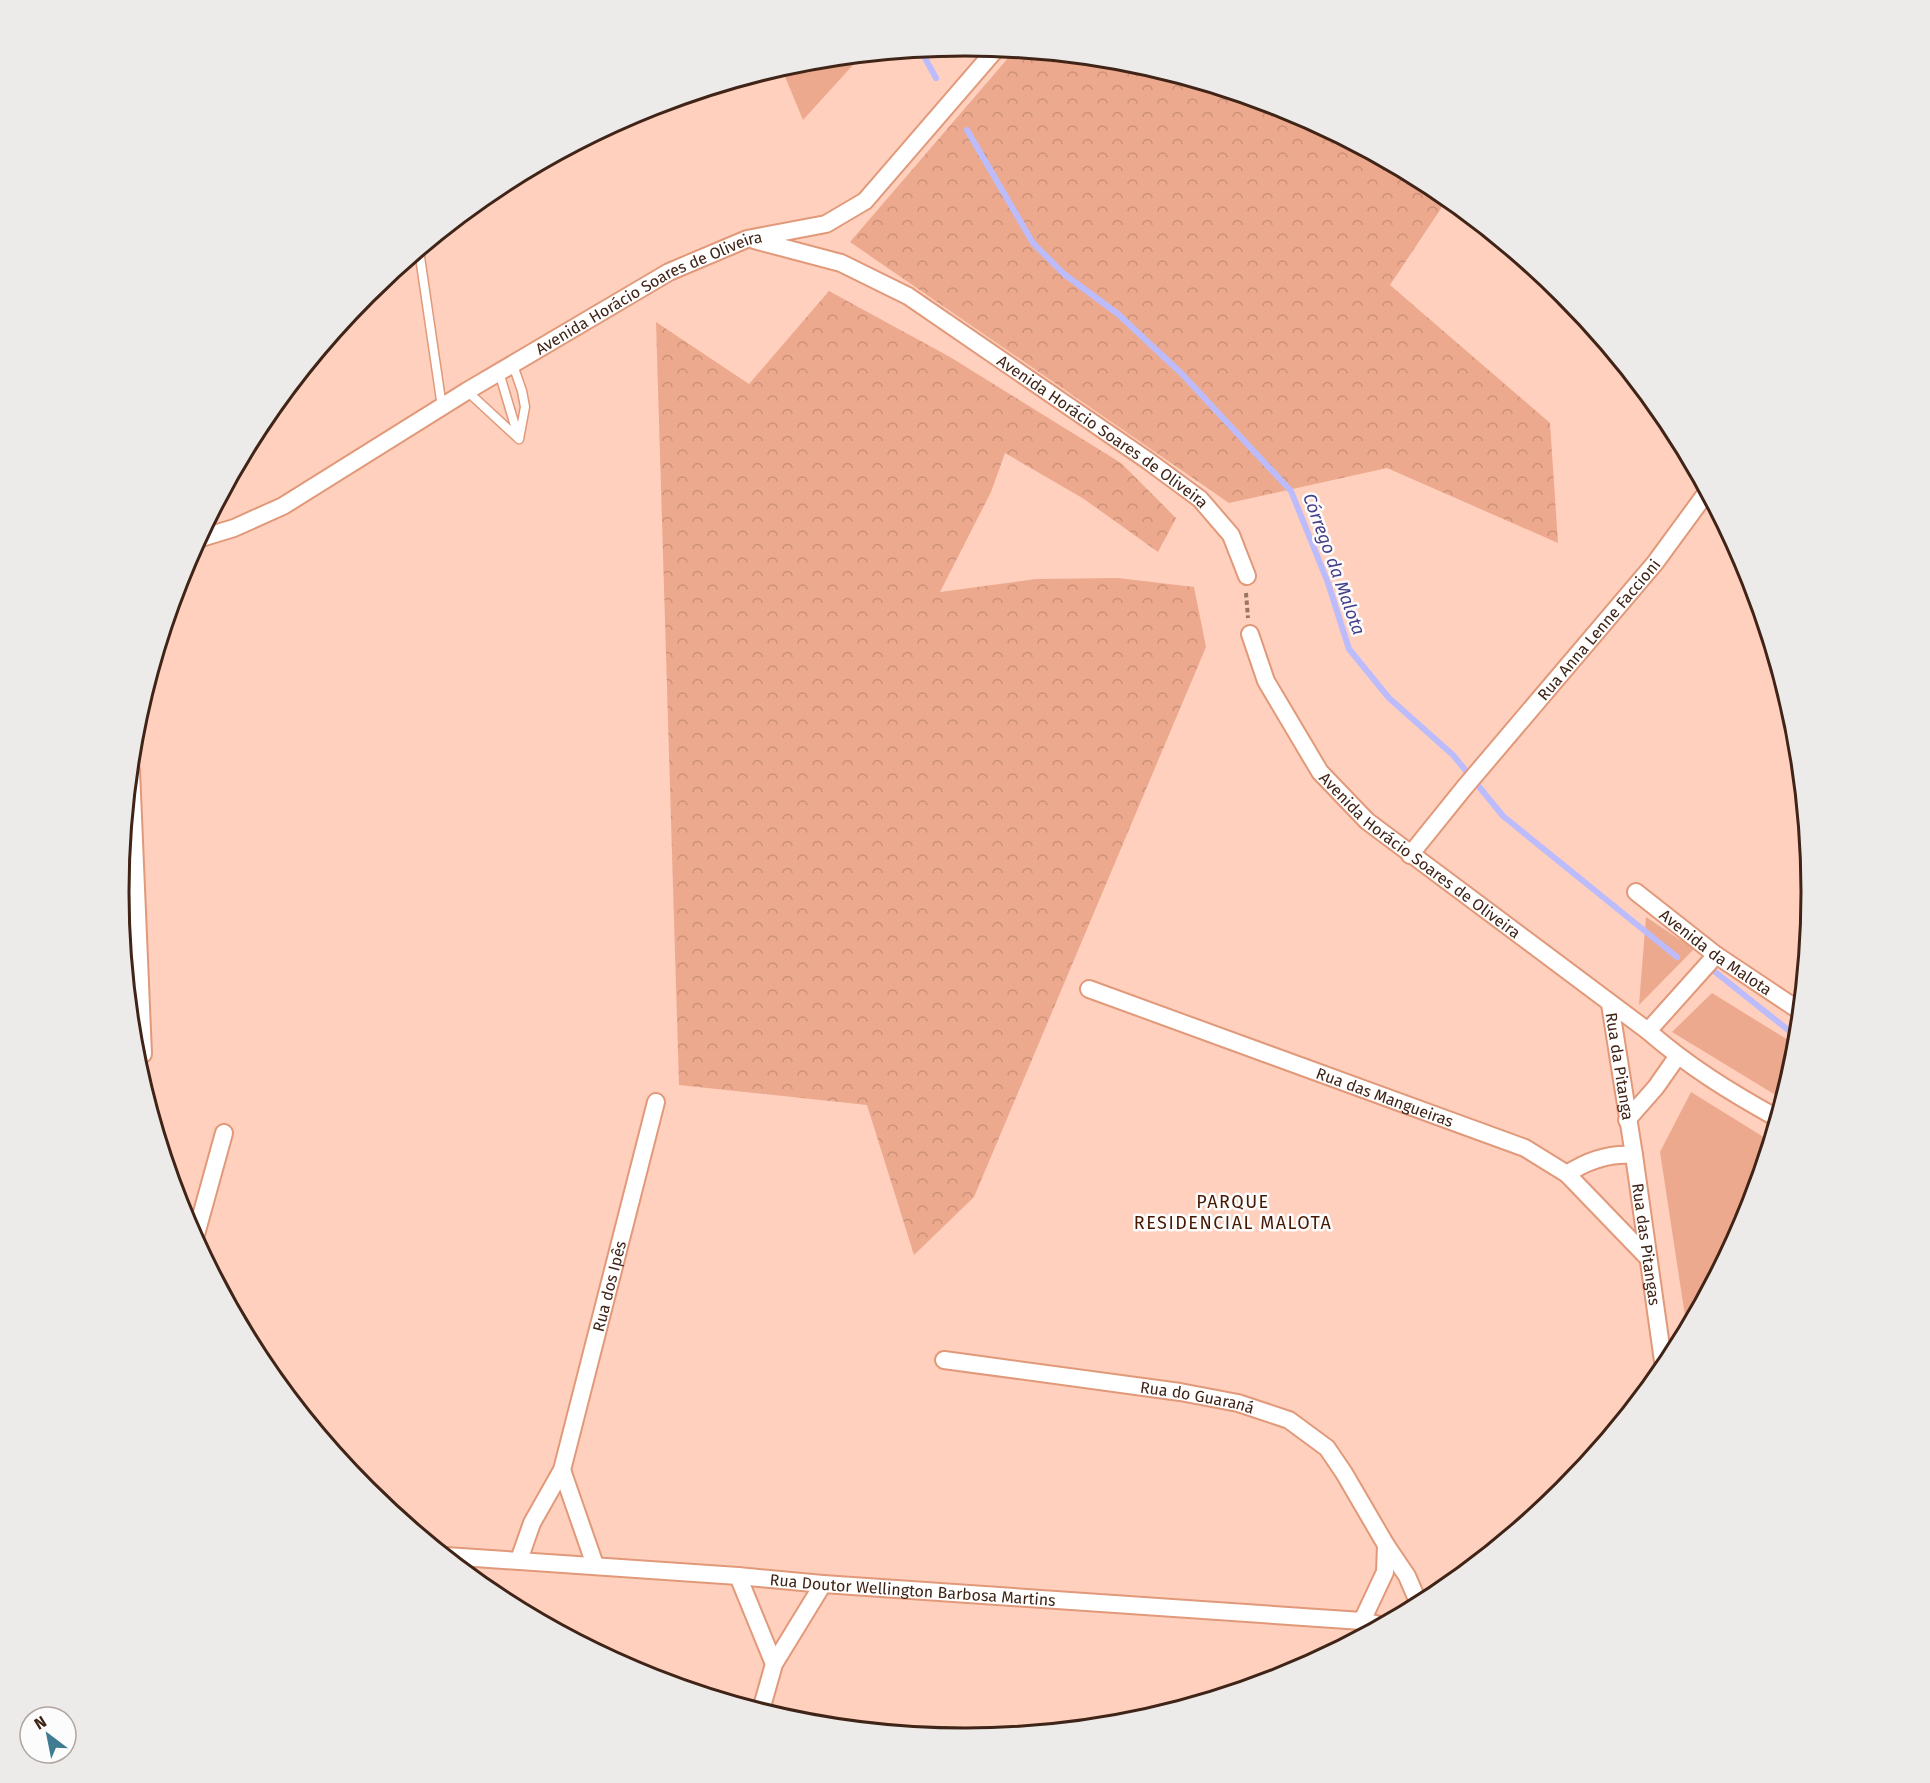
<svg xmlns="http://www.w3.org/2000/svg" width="1930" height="1783" font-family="'Fira Sans',sans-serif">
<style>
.forest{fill:url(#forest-crowns)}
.green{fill:#eda98d}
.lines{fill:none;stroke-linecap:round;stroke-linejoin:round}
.stream{stroke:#bcbcfd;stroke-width:6}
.lane-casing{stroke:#e1997a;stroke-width:11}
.street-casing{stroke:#e1997a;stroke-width:20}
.path{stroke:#997565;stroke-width:4;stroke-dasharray:4.5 3;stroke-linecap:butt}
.lane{stroke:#fff;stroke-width:8}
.street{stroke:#fff;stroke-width:16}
.labels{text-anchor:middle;stroke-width:5;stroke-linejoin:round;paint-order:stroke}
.street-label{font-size:16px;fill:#402417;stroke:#fcfcfc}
.water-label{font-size:18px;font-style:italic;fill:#453e8a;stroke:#fcfcfc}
.neighbourhood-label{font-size:18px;letter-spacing:1.5px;fill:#471903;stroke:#fcfcfc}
.rim{fill:none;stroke:#402417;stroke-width:3}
</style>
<defs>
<pattern id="forest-crowns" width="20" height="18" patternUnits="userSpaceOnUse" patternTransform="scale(1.5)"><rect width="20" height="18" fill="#eda98d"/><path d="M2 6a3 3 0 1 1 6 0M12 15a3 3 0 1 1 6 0" fill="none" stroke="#cc9179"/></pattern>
</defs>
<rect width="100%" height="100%" fill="#fed0bd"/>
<path class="forest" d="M1015,50l115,11 159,49 147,78 12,10 -58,87 160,138 8,120 -171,-75 -158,35 -379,-261z
M829,291l121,66 171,106 55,55 -18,34 -74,-53 -79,-46 -14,39 -51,100 96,-13 82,-1 76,9 12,60 -232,550 -60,58 -47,-150 -188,-20 -23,-763 93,62z"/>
<path class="green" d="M862,55l-59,65 -22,-53 19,-6z
M1646,917l48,32 -55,56z
M1712,993l84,52 -1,12 -13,42 -110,-67z
M1691,1092l79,49 -23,75 -60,113 -27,-177z"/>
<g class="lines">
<path class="stream" d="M920,49l16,29
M967,130l66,113 31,31 54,40 64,60 109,117 37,92 21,66 40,49 64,57 50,61 174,141
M1714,971l83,66"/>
<g class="lane-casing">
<path id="lane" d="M419,250l23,157
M513,365l9,26 3,16 -6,32
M499,372l19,64
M467,391l52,48"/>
</g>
<g class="street-casing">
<g id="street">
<path id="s1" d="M754,240l87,23 67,33 239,164 53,39 31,36 16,41"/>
<path id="s2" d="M198,539l36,-11 49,-22 184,-115 202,-119 78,-33 79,-15 39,-23 132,-153"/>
<path id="s3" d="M1250,634l16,47 54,91 47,49 281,210c40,35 82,61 129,87"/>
<path d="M131,770l12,284"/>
<path id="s4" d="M1410,855l54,-67 191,-225 52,-71"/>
<path id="s5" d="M1636,892l80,63 84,56"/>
<path id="s6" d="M1089,989l436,159 42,26 81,84"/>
<path id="s7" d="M1610,1004l24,151 30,213"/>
<path d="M1648,1031l68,-76"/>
<path d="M1627,1120l29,-33 21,-30"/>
<path d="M1567,1174c21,-14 42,-21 67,-19"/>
<path d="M195,1238l29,-105"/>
<path id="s8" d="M944,1360l236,32 58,11 51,17 38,28 17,25 42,72 21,31 12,28"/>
<path d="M562,1470l33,95"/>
<path id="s9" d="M446,1556l292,20 85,8 539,37 18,4"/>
<path id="s10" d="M519,1560l13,-37 30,-53 94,-368"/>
<path d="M738,1576l36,88"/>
<path d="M1362,1621l23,-49 1,-27"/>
<path d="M761,1710l13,-46 49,-80"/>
</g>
</g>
<path class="path" d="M1246,593l2,25"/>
<use href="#lane" class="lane"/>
<use href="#street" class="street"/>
</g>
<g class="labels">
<g class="street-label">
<text dy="6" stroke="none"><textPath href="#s2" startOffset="516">Avenida Horácio Soares de Oliveira</textPath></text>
<text dy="6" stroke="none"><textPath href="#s1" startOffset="402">Avenida Horácio Soares de Oliveira</textPath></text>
<text dy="6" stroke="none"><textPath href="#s4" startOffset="294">Rua Anna Lenne Faccioni</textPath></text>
<text dy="6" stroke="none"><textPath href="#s3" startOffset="286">Avenida Horácio Soares de Oliveira</textPath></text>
<text dy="6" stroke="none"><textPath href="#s5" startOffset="100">Avenida da Malota</textPath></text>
<text dy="6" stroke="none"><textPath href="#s7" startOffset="63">Rua da Pitanga</textPath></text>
<text dy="6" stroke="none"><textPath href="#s6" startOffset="315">Rua das Mangueiras</textPath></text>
<text dy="6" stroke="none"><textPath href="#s7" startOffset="243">Rua das Pitangas</textPath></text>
<text dy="6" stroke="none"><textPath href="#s10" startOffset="290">Rua dos Ipês</textPath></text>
<text dy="6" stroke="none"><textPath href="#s8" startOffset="256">Rua do Guaraná</textPath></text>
<text dy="6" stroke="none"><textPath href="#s9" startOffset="468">Rua Doutor Wellington Barbosa Martins</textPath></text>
</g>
<g class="water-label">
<text transform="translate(1334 564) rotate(70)" y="6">Córrego da Malota</text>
</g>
<g class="neighbourhood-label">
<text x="1233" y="1208">PARQUE<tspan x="1233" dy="21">RESIDENCIAL MALOTA</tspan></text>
</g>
</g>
<path d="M0 0H1930V1783H0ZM129 892a836 836 0 1 1 1672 0a836 836 0 1 1-1672 0Z" fill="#edebea" fill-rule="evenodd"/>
<path class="rim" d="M129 892a836 836 0 1 1 1672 0a836 836 0 1 1-1672 0Z"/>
<g transform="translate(48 1735) rotate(328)"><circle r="28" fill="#fcfcfc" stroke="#b1a6a0" stroke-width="1.5"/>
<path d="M0-4.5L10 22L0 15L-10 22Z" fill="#3f7c92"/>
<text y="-9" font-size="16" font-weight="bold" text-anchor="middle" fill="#402417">N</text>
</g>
</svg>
